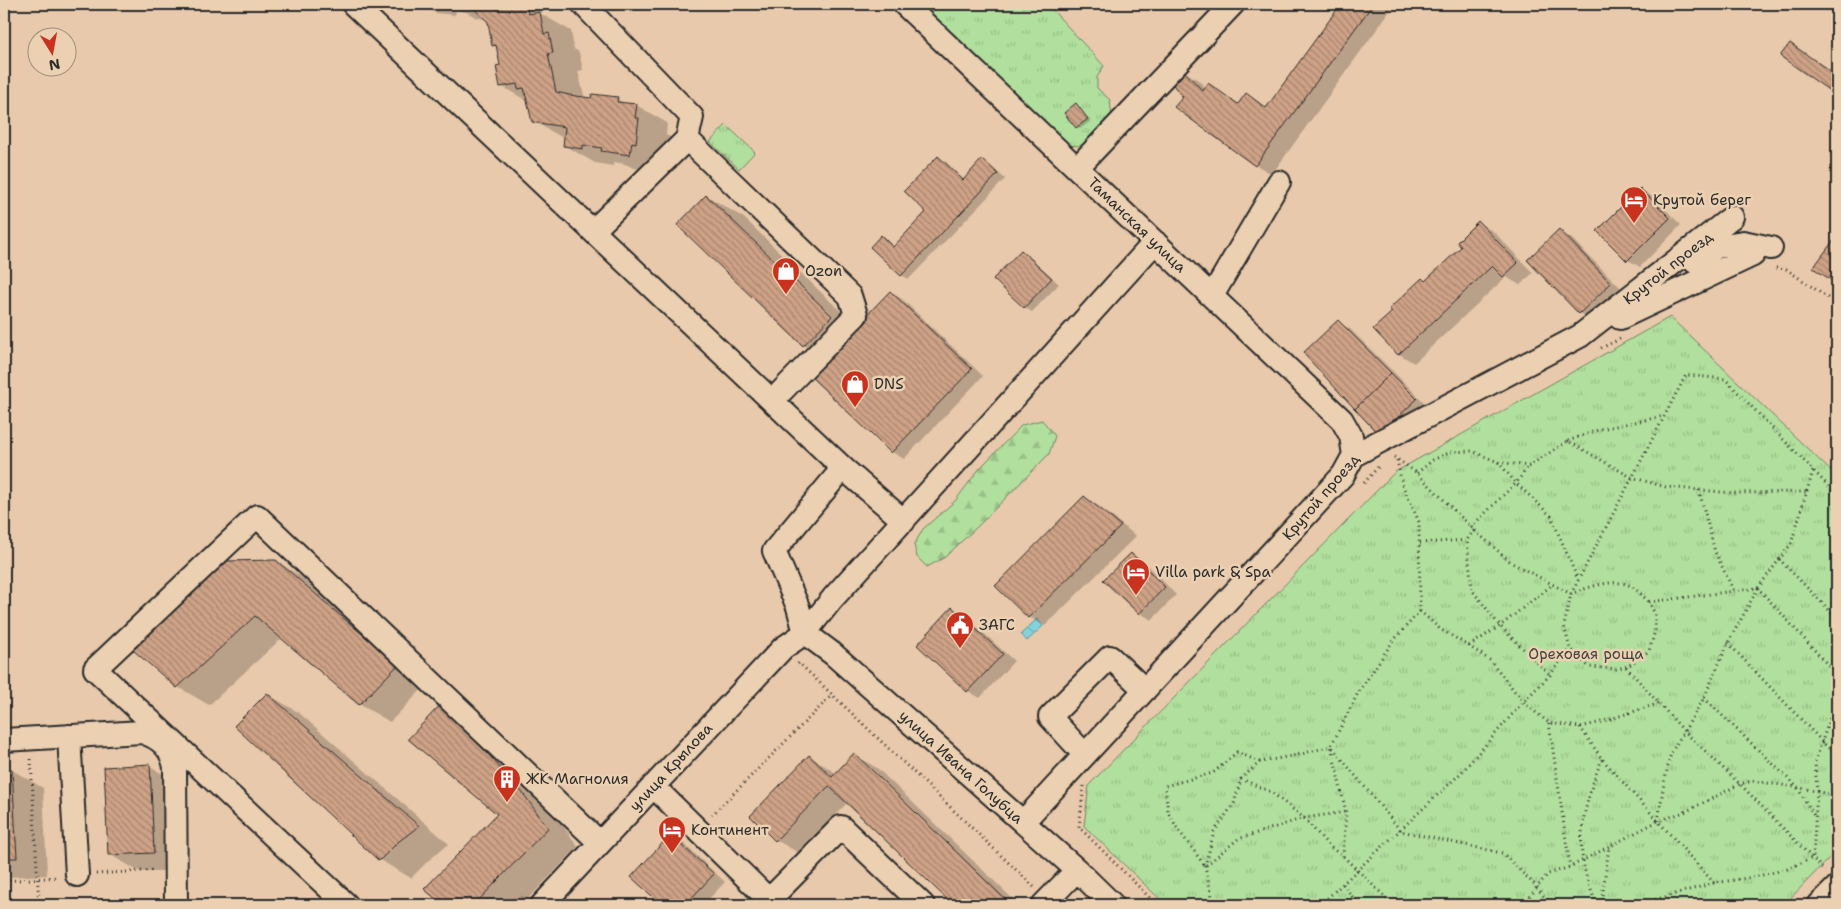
<svg xmlns="http://www.w3.org/2000/svg" width="1841" height="909" font-family="'Shantell Sans',sans-serif">
<style>
.grass{fill:url(#grass-tufts);stroke:#6e8564}
.forest{fill:url(#forest-firs);stroke:#6e8564}
.water{fill:url(#water-waves);stroke:#5f9095}
.shadow{fill:#0003}
.building{fill:url(#building-back-hatch);stroke:#2b2b2b}
.lines{fill:none;stroke-linecap:round;stroke-linejoin:round}
.minor-casing{stroke:#2b2b2b;stroke-width:26}
.path{stroke:#2b2b2b;stroke-width:3;stroke-dasharray:1 4;stroke-linecap:butt}
.minor{stroke:#ebd0b2;stroke-width:22}
.labels{text-anchor:middle;stroke-width:5;stroke-linejoin:round;paint-order:stroke}
.poi-label{font-size:15px;fill:#2b2b2b;stroke:#ebd0b2;text-anchor:start}
.street-label{font-size:15px;fill:#2b2b2b;stroke:#ebd0b2}
.park-label{font-size:15px;fill:#3f463c;stroke:#ebd0b2}
</style>
<defs>
<pattern id="grass-tufts" width="24" height="20" patternUnits="userSpaceOnUse" patternTransform="scale(1.25)"><rect width="24" height="20" fill="#b1df9d"/><path d="M3 7l-1-3M5 7V3M7 7l1-3M15 17l-1-3M17 17v-4M19 17l1-3" fill="none" stroke="#98c087"/></pattern>
<pattern id="forest-firs" width="22" height="20" patternUnits="userSpaceOnUse" patternTransform="scale(1.25)"><rect width="22" height="20" fill="#b1df9d"/><path d="M5 1l3.5 6h-7zM16 11l3.5 6h-7z" fill="#98c087"/></pattern>
<pattern id="water-waves" width="16" height="10" patternUnits="userSpaceOnUse" patternTransform="scale(1.25)"><rect width="16" height="10" fill="#82d3dc"/><path d="M0 5q4-4 8 0t8 0" fill="none" stroke="#70b5bd"/></pattern>
<pattern id="building-back-hatch" width="6" height="6" patternUnits="userSpaceOnUse" patternTransform="scale(1.25)"><rect width="6" height="6" fill="#cea286"/><path d="M-1 5l2 2M0 0l6 6M5-1l2 2" fill="none" stroke="#a7846e"/></pattern>
</defs>
<rect width="100%" height="100%" fill="#e8c9ab"/>
<filter id="ink" filterUnits="userSpaceOnUse"><feTurbulence type="fractalNoise" baseFrequency=".02" numOctaves="2"/><feDisplacementMap in="SourceGraphic" scale="10" xChannelSelector="R" yChannelSelector="G"/><feConvolveMatrix kernelMatrix="1 2 1 2 8 2 1 2 1" color-interpolation-filters="sRGB"/></filter>
<g filter="url(#ink)">
<path class="grass" d="M921,4h126l57,62 -7,11v11l13,12 2,19 -31,27 -16,-1z
M726,125l29,27 -16,17 -29,-27z
M1670,317l167,160v384l-6,-5 -47,49h-618l-82,-79 5,-41 306,-313z"/>
<path class="forest" d="M1042,420l13,16 -6,18 -70,71 -34,32 -18,10 -10,-10 -3,-12 9,-16 32,-28 25,-33 42,-43z"/>
<path class="water" d="M1037,619l6,7 -16,15 -6,-7z"/>
<path class="shadow" d="M420,4h111l12,11 28,16 3,18 5,3 4,18 -5,1 7,28h32l9,5 10,1 31,18 -1,12 4,2 -3,23 -6,12 -27,-4 -9,-4 -11,-2 -1,4 -18,-3 -31,-18 1,-6 -32,-18 -4,-19 -28,-16 1,-20 -4,-18 -5,-3 -4,-24 -2,-2 -9,-1 -12,-6 -10,-2 -1,5 -20,-2z
M1343,4h52l-123,170 -16,-9 -80,-58 9,-10 -3,-27 16,10 8,8 3,-3 30,20 7,-10 21,13z
M1076,105l15,16 -11,8 -14,-16z
M938,157l8,5 18,18 19,-20 7,5 15,14 -96,100 -8,-4 -20,-38 14,10 33,-35z
M1641,190l12,7 28,28 -41,42 -12,-7z
M707,196l37,22 113,109 33,-35 12,7 81,77 -79,83 -12,-7 -66,-93 -23,-14z
M1479,223l15,9 39,41 -13,12 -14,-8 -92,86 -15,-9 27,-72 37,-35z
M1559,231l12,7 52,52 -31,30 -12,-7z
M1021,251l8,5 30,28 -27,28 -8,-5z
M1338,322l12,7 79,78 -37,34z
M1084,497l16,10 36,29 -91,90 -16,-9z
M1132,554l12,7 32,34 -24,25 -12,-7 -35,-33z
M276,561l31,19 121,103 -38,39 -31,-18 -77,-66 -73,67 -31,-18z
M953,608l11,7 50,46 -34,37 -12,-7 -50,-46z
M267,694l31,18 151,132 -20,16 -18,18 -31,-18z
M442,705l111,106 25,36 -56,58h-77l-19,-16 72,-75z
M854,755l23,13 142,137h-64l-107,-103 -49,51 -23,-13 33,-84 27,17z
M149,766l31,18 4,86 -44,2 -31,-18z
M4,770h8l31,18 4,87 -40,2 -3,-2z
M671,836l12,7 42,39 -22,23h-39l-31,-28z"/>
<path class="building" d="M466,4h55l6,5 1,5 12,-2 4,22 5,-1 4,20 -5,1 8,38 13,3 22,3 1,-4 26,3 -1,5 20,2 -2,14h4l-3,25 -4,-1 -2,13 -29,-4 1,-3 -19,-3v4l-20,-3 2,-19 -33,-5 -8,-34 -6,1 -1,-5 -17,3 -4,-21 4,-1 -4,-20 -4,1 -4,-24 -19,-18z
M1341,4h32l-118,162 -81,-59 9,-10 -14,-17 13,-11 21,22 5,-8 30,21 8,-11 20,15z
M1790,43l47,33v20l-57,-40z
M1076,103l12,16 -12,9 -12,-15z
M938,156l25,24 19,-21 16,15 -97,102 -31,-29 11,-12 12,12 33,-35 -22,-21z
M1640,188l30,30 -43,43 -30,-30z
M706,195l126,121 -29,30 -126,-121z
M1478,221l40,42 -15,14 -11,-11 -94,89 -25,-26 19,-17 -3,-3 33,-31 3,3 36,-34 -4,-5z
M1559,229l52,54 -32,31 -52,-54z
M1833,241l4,3v40l-24,-16z
M1021,250l31,28 -28,30 -31,-29z
M890,291l82,78 -81,84 -82,-78z
M1338,320l53,53 -36,36 -52,-56z
M1391,373l26,26 -38,36 -24,-26z
M1084,496l37,30 -93,92 -33,-32z
M1131,553l34,34 -26,27 -36,-34z
M276,560l122,105 -39,40 -104,-89 -78,72 -44,-38 91,-89z
M952,607l51,47 -36,38 -50,-47z
M267,693l152,133 -21,16 -19,19 -145,-135z
M442,703l80,89 26,36 -74,77h-31l-19,-16 73,-75 -89,-75z
M854,753l154,149 -3,3h-52l-124,-119 -54,55 -25,-25 59,-61 23,22z
M150,764l4,89 -46,2 -4,-88z
M4,769h8l5,89h-13z
M670,835l44,39 -29,31h-23l-31,-28z
M822,900l6,5h-11z"/>
<g class="lines">
<g class="minor-casing">
<path id="minor" d="M353,4l490,464 -69,83 24,56 7,26
M583,4l109,113 -5,22 -94,92
M904,4l438,416 9,16 3,19
M687,139l163,157 6,19 -84,86
M1077,168l156,-164
M1695,262l23,-16 25,-4 28,6
M1212,296l67,-114
M1620,318l133,-63
M843,468l61,53
M805,633l28,21 244,216 36,35
M69,736l8,139
M4,740l138,-8c18,6 30,16 33,36l1,137
M1085,755l-35,-38 60,-60 35,33
M653,786l116,114 72,-73 82,78
M1023,822l320,-347 11,-20 226,-119 152,-119
M347,905l-252,-236 162,-153 343,327
M542,905l241,-257 22,-15 28,-35 322,-356
M1043,905l34,-35
M1819,905l18,-18"/>
</g>
<path class="path" d="M1776,268l10,1 51,35
M1601,348l19,-9
M1568,441l33,-12 63,-13
M1394,457l23,16 57,57 38,33 59,31c18,-7 46,-18 63,-6 5,4 10,9 15,14
M1397,460l5,24 17,38 1,89 20,18 29,17 22,15 32,41 26,21 31,4 18,-4 62,-20
M1498,462l18,21 35,33 27,64
M1813,471l-22,73 -33,44 -109,14 6,12v17l-6,20 -21,15 -12,3 -27,-2 -19,-19 -6,-22 7,-32 115,-219 39,4 112,116
M1417,473l16,-13 17,-8 22,-1 26,11 31,4 39,-25 63,36 35,10 67,6 74,-1
M1364,483l14,-16
M1699,490l16,62 19,39
M1471,527l45,-44 13,-17
M1474,530l-7,10 5,50 28,36 50,49
M1420,543l47,-3
M1779,559l58,59
M1420,611l-27,30 -35,52 -27,53 70,85 101,22 35,34 13,18
M1728,643l109,114
M1469,646l31,-20 52,-41
M798,664l1,-1 235,224
M1626,667l58,64 56,53 85,87
M1704,698l93,89 18,30
M1549,723l21,144
M1580,727l22,32 112,124
M31,759l8,146
M1260,762l-23,-10 -24,21 -48,13 3,26 9,16 28,38 33,-27 66,-21 42,-6
M1241,779l30,13 33,26 26,29 13,9 44,43 10,5 12,1
M1084,786l-5,41 78,78
M712,815l120,-120
M1658,821l6,-38 7,-30 33,-55 24,-55 30,-55 79,87
M96,874l59,-4
M4,881l54,-4
M1343,884l15,21
M515,905l8,-8
M1214,905l-9,-39 9,-34 20,-29 7,-24 19,-17 42,-8 29,-8 15,66 -3,44
M1320,905l141,-132 62,-71 27,-27 20,-27
M1524,905l13,-18 11,-13 22,-7 88,-46 29,-10 53,-27 12,-3 45,6 40,9
M1596,905c-4,-14 -11,-29 -13,-44 -6,-32 7,-73 19,-102
M1601,905l8,-58
M1636,905l78,-22 40,-6 33,-8 26,-11 4,-67 -2,-29 20,-59 2,-12
M1792,905l7,-7"/>
<use href="#minor" class="minor"/>
</g>
</g>
<defs>
<g id="hotel-pin" transform="scale(1.4375)"><path d="M0 17L-7.5 6A9.5 9.5 0 1 1 7.5 6Z" fill="#c8321e" stroke="#ebd0b2"/><path d="M-6-4.5h1.5V1H6V5H4.5V3h-9V5H-6ZM-4 0a1.8 1.8 0 1 1 3.6 0ZM.5 0V-2.5h3Q6-2.5 6 0Z" fill="#fff"/></g>
<g id="shop-pin" transform="scale(1.4375)"><path d="M0 17L-7.5 6A9.5 9.5 0 1 1 7.5 6Z" fill="#c8321e" stroke="#ebd0b2"/><path d="M-5-2.5h2.3a2.7 3.5 0 0 1 5.4 0H5L5.5 6h-11ZM-1.5-2.5h3a1.5 2.3 0 0 0-3 0Z" fill="#fff"/></g>
<g id="civic-pin" transform="scale(1.4375)"><path d="M0 17L-7.5 6A9.5 9.5 0 1 1 7.5 6Z" fill="#c8321e" stroke="#ebd0b2"/><path d="M-.6-6.5H3V-4.5H.6V-3L4-1V1h2V6H-6V1h2V-1L-.6-3ZM-1.2 2.5V6h2.4V2.5Z" fill="#fff"/></g>
<g id="building-pin" transform="scale(1.4375)"><path d="M0 17L-7.5 6A9.5 9.5 0 1 1 7.5 6Z" fill="#c8321e" stroke="#ebd0b2"/><path d="M-4-6H4V6H1V3H-1V6H-4ZM-2.5-4.3h1.7v1.8h-1.7ZM.8-4.3h1.7v1.8H.8ZM-2.5-1h1.7V.8h-1.7ZM.8-1h1.7V.8H.8Z" fill="#fff"/></g>
</defs>
<g fill-rule="evenodd">
<use href="#hotel-pin" x="1634" y="200"/>
<use href="#shop-pin" x="786" y="271"/>
<use href="#shop-pin" x="855" y="384"/>
<use href="#hotel-pin" x="1136" y="572"/>
<use href="#civic-pin" x="960" y="625"/>
<use href="#building-pin" x="507" y="779"/>
<use href="#hotel-pin" x="672" y="830"/>
</g>
<g class="labels">
<g class="poi-label">
<text x="1653" y="205">Крутой берег</text>
<text x="805" y="276">Ozon</text>
<text x="874" y="389">DNS</text>
<text x="1155" y="577">Villa park &amp; Spa</text>
<text x="979" y="630">ЗАГС</text>
<text x="526" y="784">ЖК Магнолия</text>
<text x="691" y="835">Континент</text>
</g>
<g class="street-label">
<text transform="translate(1137 225) rotate(44)" y="5">Таманская улица</text>
<text transform="translate(1668 268) rotate(-38)" y="5">Крутой проезд</text>
<text transform="translate(1321 497) rotate(-49)" y="5">Крутой проезд</text>
<text transform="translate(671 767) rotate(-47)" y="5">улица Крылова</text>
<text transform="translate(961 767) rotate(42)" y="5">улица Ивана Голубца</text>
</g>
<g class="park-label">
<text x="1586" y="659">Ореховая роща</text>
</g>
</g>
<rect width="1841" height="909" fill="none" stroke="#ebd0b2" stroke-width="20"/>
<rect x="10" y="10" width="1821" height="889" fill="none" stroke="#2b2b2b" stroke-width="2" filter="url(#ink)"/>
<g transform="translate(52 52) rotate(169)"><circle r="24" fill="#ebd0b2" stroke="#9e8e7c"/>
<path d="M0-4L9 19L0 12L-9 19Z" fill="#c8321e"/>
<text y="-8" font-size="14" font-weight="bold" text-anchor="middle" fill="#2b2b2b">N</text>
</g>
</svg>
